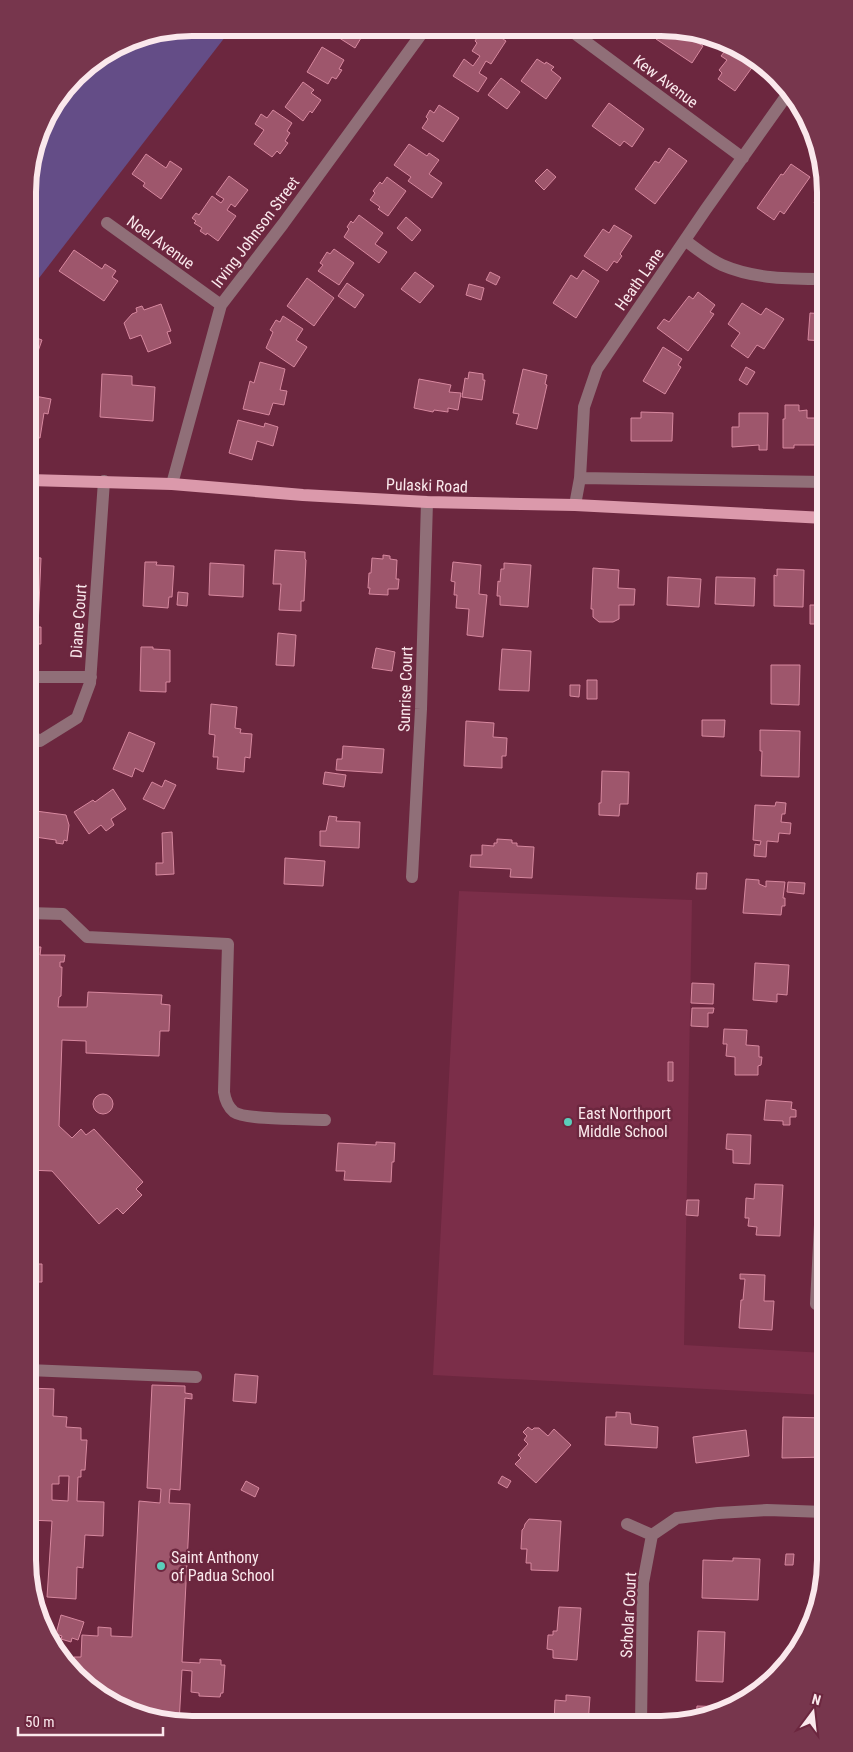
<svg xmlns="http://www.w3.org/2000/svg" width="853" height="1752" font-family="'Roboto Condensed',sans-serif">
<style>
.built{fill:#7b2e49}
.green{fill:#644d87}
.building{fill:#9e566c;stroke:#d7889f;fill-rule:evenodd}
.lines{fill:none;stroke-linecap:round;stroke-linejoin:round}
.minor{stroke:#906f78;stroke-width:12}
.major{stroke:#db99ab;stroke-width:12}
.poi-dot{fill:#5bcebb;stroke:#6c273f;stroke-width:2}
.labels{text-anchor:middle;stroke-width:5;stroke-linejoin:round;paint-order:stroke}
.street-label{font-size:16px;fill:#fae8ec;stroke:#6c273f}
.poi-label{font-size:16px;fill:#fae8ec;stroke:#6c273f;text-anchor:start}
.rim{fill:none;stroke:#fae8ec;stroke-width:6}
</style>
<rect width="100%" height="100%" fill="#6c273f"/>
<path class="built" d="M459,891l233,9 -8,445 141,8v42l-392,-20z"/>
<path class="green" d="M192,28h40l-203,263v-120l16,-52 38,-50 47,-29z"/>
<path class="building" d="M336,28l29,1 -3,3 2,1 -9,15 -22,-14z
M488,29l18,12 -15,23 -5,-3 -7,12 8,5 -9,14 -25,-16 11,-17 9,7 7,-10 -8,-5 5,-8 -2,-2 3,-5 4,2z
M662,30l31,1 8,4 -5,7 7,4 -11,17 -36,-24z
M322,47l22,13 -5,9 3,1 -6,9 -4,-2 -4,7 -21,-12z
M733,50l23,12 -21,29 -17,-12 4,-6 -3,-3 8,-10 -6,-4 4,-5 5,3z
M537,59l8,5 1,-2 8,5 -3,3 10,8 -15,21 -25,-18z
M501,78l19,14 -13,17 -19,-14z
M303,82l11,8 -3,3 10,7 -9,13 -2,-2 -7,10 -18,-14z
M609,103l35,26 -12,18 -8,-6 -4,5 -28,-20z
M439,105l20,13 -16,24 -21,-14 6,-9 -2,-2 4,-7 4,3z
M273,110l19,13 -5,8 3,2 -5,8 3,2 -8,11 -3,-3 -5,6 -18,-13 10,-14 -9,-6 6,-10 6,4z
M409,144l18,12 2,-3 10,7 -10,14 13,9 -10,15 -24,-17 3,-4 -17,-12z
M669,148l18,13 -32,43 -20,-15 20,-28 4,2z
M146,154l20,14 4,-7 12,8 -21,30 -18,-13 2,-3 -13,-9z
M791,164l19,13 -26,37 -4,-3 -6,9 -17,-12 24,-34 2,1z
M547,169l9,8 -12,13 -9,-9z
M229,176l19,14 -13,17 -4,-3 -4,6 9,6 -18,25 -11,-8 -1,2 -6,-4 2,-3 -8,-5 2,-2 -4,-3 4,-5 3,2 13,-19 9,7 3,-4 -8,-5z
M387,177l19,14 -18,25 -10,-7 2,-2 -10,-7 5,-7 -2,-2 7,-9 2,2z
M825,187l1,5 -1,19 -11,-8z
M359,215l24,18 -8,11 12,8 -8,11 -35,-26 5,-8 -2,-2 4,-6 2,2z
M406,217l15,13 -9,11 -15,-13z
M614,225l18,11 -12,18 2,2 -5,7 -3,-2 -7,10 -23,-15 19,-27 6,4z
M334,249l20,14 -15,22 -21,-14 5,-6 -3,-2 7,-11 3,2z
M74,250l28,19 3,-5 11,7 -4,6 6,4 -14,20 -45,-30z
M583,270l16,11 -23,37 -23,-15 18,-28 6,4z
M415,272l19,14 -14,17 -19,-14z
M490,272l10,5 -4,8 -10,-5z
M307,278l27,20 -20,28 -27,-20z
M347,283l17,12 -9,13 -17,-12z
M469,284l15,4 -3,12 -15,-5z
M698,292l17,13 -5,7 4,2 -26,37 -31,-23 7,-9 5,3 20,-26 4,3z
M742,303l19,12 5,-7 18,11 -20,30 -7,-4 -9,13 -17,-12 9,-13 -12,-9z
M161,304l10,27 -4,1 4,11 -23,9 -7,-17 -11,4 -6,-16 8,-9 5,-2 -1,-4 6,-2 2,4z
M810,313l15,1v27l-17,-1z
M283,316l20,13 -7,11 11,7 -13,20 -28,-19 7,-16 -3,-2 6,-10 4,2z
M29,335l13,5 -7,20 -6,-2z
M663,347l19,12 -4,6 3,2 -16,27 -22,-13z
M260,362l25,7 -5,21 7,1 -3,14 -11,-2 -4,12 -26,-6 7,-28 4,2z
M746,367l9,5 -8,13 -8,-5z
M523,369l24,6 -2,9 2,1 -10,44 -21,-5 3,-10 -6,-1z
M469,372l14,2v6h2l-3,20 -20,-3 3,-19 3,1z
M102,374l30,2v9l23,2 -2,34 -53,-4z
M419,379l32,6 -2,7 12,1 -3,17 -10,-2v4l-14,-2 -1,2 -19,-4z
M29,395l22,4 -3,15 -4,-1 -4,25 -11,-2z
M785,405h14v6l8,-1v8h11v27h-24v3h-11v-29h2z
M641,412l32,1 -1,28h-41v-23h10z
M739,413h29l-1,37h-8v-5l-27,2v-20h7z
M238,420l26,7 1,-4 13,4 -5,19 -16,-5 -5,19 -23,-7z
M275,550l30,2v7l1,1 -2,41h-3v10l-22,-1 2,-26h-8z
M383,555l7,1v3l7,1 -1,19h3l-1,10h-10v6l-19,-1 1,-6h-2l1,-15h2l1,-15 11,1z
M28,557l13,1 -3,69h3v17h-13z
M145,562h12l-1,3 18,1 -2,31h-3l-1,11 -25,-2z
M453,562l28,3 -2,29 8,1 -4,42 -16,-2 2,-26 -13,-1 1,-13h-3l1,-13 -4,-1z
M210,563l34,2 -1,32 -34,-2z
M504,563l27,2 -3,42 -28,-2v-9h-3l1,-15 2,1 1,-13h3z
M593,568l26,2 -1,18 17,1 -1,16h-15v14l-6,3h-14l-6,-5v-8h-2z
M777,569l27,1 -1,37 -29,-1v-31l3,1z
M668,577l33,2 -2,28 -32,-2z
M716,577l39,1 -1,28 -39,-2z
M178,592l10,1 -1,13 -10,-1z
M810,605h15v19h-15z
M278,633l18,2 -2,31 -18,-1z
M141,647h12v2l17,1v32h-4v10l-26,-1z
M376,648l19,4 -3,19 -20,-3z
M502,649l29,2 -2,40 -30,-1z
M771,665h29l-1,40 -28,-1z
M587,680h10v19h-10z
M570,685h10l-1,12 -9,-1z
M211,704l26,3 -2,21 6,1 -1,4 12,1 -2,24 -5,-1 -1,15 -27,-3 1,-12h-5l2,-22 -6,-1z
M702,720h23l-1,17 -22,-1z
M466,721l28,2 -1,14 14,1 -1,18h-4v12l-38,-2z
M760,730l40,1 -1,46 -38,-1 1,-25h-2z
M129,732l26,11 -12,29 -8,-4 -3,9 -19,-8z
M343,746l41,3 -2,24 -46,-3 1,-11h5z
M602,771l27,1 -1,32h-8l-1,12 -20,-1v-12h2z
M325,772l21,3 -2,12 -21,-3z
M165,780l11,5 -12,24 -21,-10 9,-17 10,5z
M113,789l13,20 -15,10 3,6 -8,6 -5,-6 -12,9 -15,-22 19,-12 2,2z
M776,802l10,1 -1,11h-3l-1,8 10,1 -1,11 -11,-1 -1,9 -11,-1 -1,16 -12,-1 1,-12 5,1 1,-4 -8,-1 2,-35 20,1z
M28,810l38,5 3,10 -2,16 -3,-1 -1,4 -7,-1v-3l-28,-4z
M329,816l8,1 -1,4 24,1 -1,26 -39,-2v-15h6z
M172,832l2,42 -18,1v-12h7l-1,-30z
M497,839l15,1v3h5v3l17,1 -2,31 -22,-1 1,-8 -41,-2 1,-12h11v-10l12,1v-3h3z
M285,858l40,3 -2,25 -39,-2z
M697,873h10l-1,16h-10z
M746,879l13,1v4l7,3v-6l19,1 -2,16h2v8h-3l-1,9 -38,-2z
M788,882l17,1 -1,11 -17,-2z
M28,931v6h7l-1,10h7l-1,8h25l-1,7h-4v5h2l-1,29 -2,1 -1,10h29l1,-15 74,3 -1,9 9,1 -1,26h-9l-1,25 -73,-3v-12l-24,-1 -3,86 13,12 9,-9 5,6 8,-6 49,53 -7,7 6,6 -19,19 -6,-6 -18,16 -47,-53 -24,-1v10z
M755,963l34,2 -2,30 -10,-1v8l-24,-2z
M692,983l22,1 -1,20 -22,-1z
M692,1008h22l-1,5h-5v14l-17,-1z
M724,1029l23,1 -1,15 13,1v11h3l-1,8 -3,1v9h-23v-18l-9,-1 1,-12h-4z
M668,1062h5v19h-5z
M93 1104a10 10 0 1 1 20 0a10 10 0 1 1-20 0Z
M766,1100l26,2 -1,7 5,1v7h-6v8h-7v-4l-19,-1z
M727,1134l24,1 -1,29 -17,-1v-13l-7,-1z
M376,1142l19,1 -1,19h-2l-1,20 -47,-2 1,-9h-9l2,-28 38,2z
M755,1184l28,1 -3,51 -24,-1 1,-8 -9,-1 1,-8h-4l1,-20 8,1z
M687,1200h12l-1,16 -12,-1z
M28,1240h5l-1,24h10v18h-10v12h-4z
M740,1274l25,1 -1,26h10l-2,29 -33,-2 2,-28h2l2,-21h-5z
M235,1374l23,2 -2,27 -23,-2z
M152,1385l33,1v7l7,1v5l-7,-1 -5,92 -10,-1 -1,14 21,1 -8,158 18,1v-4l21,1v5h4l-2,28h-2l-1,4 -21,-1v-3l-8,-1 1,-21 -10,-1 -3,53h-8l-51,-15 -36,-24 -11,-16 1,-11h7l1,-22 16,1v-9l13,1v8l21,1 7,-136 21,2 1,-14 -14,-1z
M29,1388l25,1 -1,27 14,1 -1,10 15,1v12h6l-2,30h-4v7h-3l-1,24 27,1 -1,34 -18,-1 -2,33 -6,-1 -1,32 -29,-2 5,-76 -24,-1zM59,1476h10l-1,25 -16,-1v-16h7z
M616,1412l14,1 1,11 27,3 -1,21 -52,-3 1,-28h10z
M783,1417l42,1v39l-43,1z
M528,1427l4,3 2,-2h5l9,8 6,-7 17,16 -35,38 -21,-19 6,-6 -3,-3 10,-11 -4,-4 3,-4 -4,-4z
M746,1430l3,26 -53,7 -3,-26z
M502,1476l9,5 -4,7 -9,-5z
M246,1481l13,7 -4,9 -14,-7z
M529,1519l32,2 -3,50 -27,-1v-7h-5l1,-14h-6l1,-19 2,-2 1,-4z
M786,1554h8l-1,11h-8z
M733,1558l27,1 -2,41 -56,-2 1,-38 30,1z
M559,1607l22,1 -4,52 -24,-2v-8l-6,-1 1,-14h5v-4h4z
M61,1615l23,7 -6,18 -6,-2 -1,4 -10,-3 1,-3 -6,-2z
M698,1631l27,1 -2,50 -27,-1z
M566,1695l24,2 -2,27h-34l1,-24 11,1z
M697,1706l34,1 -18,9 -17,3z"/>
<g class="lines">
<path class="minor" d="M570,30l173,128
M107,223l114,82
M686,241c11,8 23,18 36,24 32,14 68,14 103,14
M580,478l245,4
M172,484l49,-179 62,-81 142,-195
M575,505l5,-27 4,-71 13,-38 109,-160 81,-114
M28,677h63
M28,734l12,7 37,-23 13,-35 14,-202
M412,877l9,-168 6,-207
M28,913l35,1 24,23 141,7 -4,148c1,7 4,15 10,20 11,8 74,7 91,8
M816,1304l9,-178
M28,1370l168,7
M627,1524l25,11
M641,1724l2,-141 9,-48 25,-17 41,-5 49,-3 58,2"/>
<path class="major" d="M29,480l143,4 131,11 124,7 148,3 250,13"/>
</g>
<g class="poi-dot">
<circle cx="568" cy="1122" r="5"/>
<circle cx="161" cy="1566" r="5"/>
</g>
<g class="labels">
<g class="street-label">
<text transform="translate(666 81) rotate(37)" y="6">Kew Avenue</text>
<text transform="translate(255 232) rotate(-53)" y="6">Irving Johnson Street</text>
<text transform="translate(161 242) rotate(36)" y="6">Noel Avenue</text>
<text transform="translate(639 279) rotate(-55)" y="6">Heath Lane</text>
<text transform="translate(427 485) rotate(2)" y="6">Pulaski Road</text>
<text transform="translate(78 621) rotate(-86)" y="6">Diane Court</text>
<text transform="translate(405 689) rotate(-88)" y="6">Sunrise Court</text>
<text transform="translate(628 1615) rotate(-87)" y="6">Scholar Court</text>
</g>
<g class="poi-label">
<text x="578" y="1119">East Northport<tspan x="578" dy="18">Middle School</tspan></text>
<text x="171" y="1563">Saint Anthony<tspan x="171" dy="18">of Padua School</tspan></text>
</g>
</g>
<path d="M0 0H853V1752H0ZM192 36H661A156 156 0 0 1 817 192V1560A156 156 0 0 1 661 1716H192A156 156 0 0 1 36 1560V192A156 156 0 0 1 192 36Z" fill="#77364d" fill-rule="evenodd"/>
<path class="rim" d="M192 36H661A156 156 0 0 1 817 192V1560A156 156 0 0 1 661 1716H192A156 156 0 0 1 36 1560V192A156 156 0 0 1 192 36Z"/>
<g transform="translate(813 1712) rotate(15)" stroke="#6c273f" stroke-width="4" paint-order="stroke">
<path d="M0-4L9 19L0 12L-9 19Z" fill="#fae8ec"/>
<text y="-8" font-size="14" font-weight="bold" text-anchor="middle" fill="#fae8ec">N</text>
</g>
<path d="M18 1727v8h145v-8" fill="none" stroke="#fae8ec" stroke-width="2.5"/>
<text x="25" y="1727" font-size="15" fill="#fae8ec" stroke="#6c273f" stroke-width="4" paint-order="stroke">50 m</text>
</svg>
